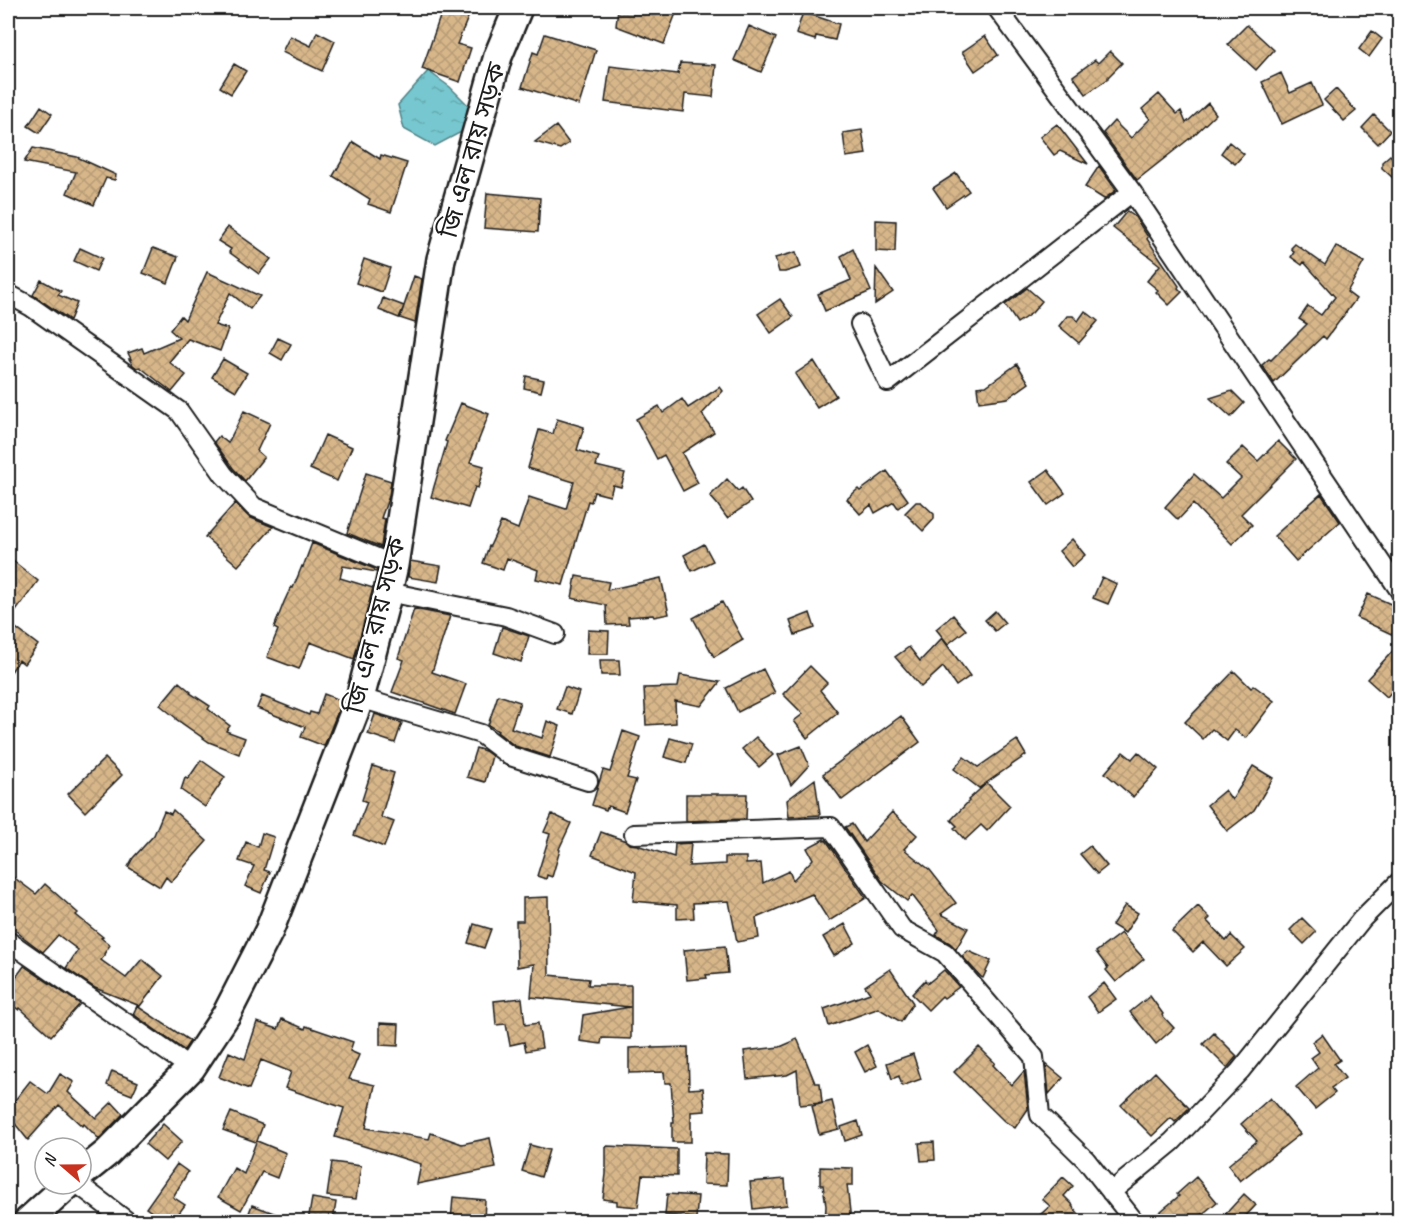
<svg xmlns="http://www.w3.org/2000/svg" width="1407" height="1229" font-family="Caveat,'Noto Sans Bengali',sans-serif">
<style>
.water{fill:url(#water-ripples);stroke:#528387;stroke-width:1.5}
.building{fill:url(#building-cross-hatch);stroke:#1c1c1c;stroke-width:1.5}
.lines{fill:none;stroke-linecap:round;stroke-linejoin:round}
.minor-casing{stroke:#1c1c1c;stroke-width:22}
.secondary-casing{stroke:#1c1c1c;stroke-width:32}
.minor{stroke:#fff;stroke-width:18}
.secondary{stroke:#fff;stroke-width:27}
.labels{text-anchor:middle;stroke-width:4.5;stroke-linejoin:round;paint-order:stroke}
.street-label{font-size:26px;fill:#1c1c1c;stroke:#fff}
</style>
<defs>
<pattern id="water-ripples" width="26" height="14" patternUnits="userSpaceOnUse" patternTransform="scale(1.5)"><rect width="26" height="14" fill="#76c7cf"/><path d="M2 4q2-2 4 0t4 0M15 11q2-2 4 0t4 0" fill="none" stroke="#66aab1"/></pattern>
<pattern id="building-cross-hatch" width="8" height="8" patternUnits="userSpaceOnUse" patternTransform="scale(1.5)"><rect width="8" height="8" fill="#d7b68a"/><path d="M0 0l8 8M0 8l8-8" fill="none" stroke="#b89c76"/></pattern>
</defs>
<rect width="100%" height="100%" fill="#fff"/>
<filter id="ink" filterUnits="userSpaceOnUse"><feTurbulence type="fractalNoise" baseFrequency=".0167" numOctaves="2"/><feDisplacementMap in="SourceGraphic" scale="12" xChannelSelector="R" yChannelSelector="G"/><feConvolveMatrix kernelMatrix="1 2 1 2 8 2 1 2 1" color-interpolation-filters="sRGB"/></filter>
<g filter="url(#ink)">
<path class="water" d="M428,71l22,16 18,18 -3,25 -30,16 -31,-17 -6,-24z"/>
<path class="building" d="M443,8h29l-15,36 14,4 -11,34 -38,-13z
M618,8h60l-14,36 -48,-18z
M803,12l36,12 -4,16 -19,-4 -1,4 -19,-6z
M1247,25l27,25 -18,20 -28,-26z
M749,26l27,12 -15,34 -27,-12z
M1372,31l10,8 -13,18 -10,-8z
M317,32l18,9 -13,30 -40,-19 8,-16 21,10z
M545,34l51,16 -17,55 -57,-18 11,-35 5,2z
M985,36l13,19 -23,16 -13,-19z
M1110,51l12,12 -14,14v2l-22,15 -13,-18 22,-16 3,3z
M680,63l36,2 -3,32 -28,-3 -2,18 -78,-10 5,-36 68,8z
M234,64l12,7 -15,23 -11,-7z
M1281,73l9,20 22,-10 10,22 -40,19 -20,-42z
M1336,89l20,22 -12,10 -20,-21z
M1159,94l18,20 4,-3 5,12 22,-20 8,11 -22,21 -57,45 -34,-47 11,-12 17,17 19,-19 -8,-10z
M41,106l11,8 -13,19 -11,-7z
M1374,115l16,16 -12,13 -16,-16z
M1057,124l31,40 -28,-13 -6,4 -14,-18z
M556,126l13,17 -9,6 -25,-7z
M862,130l4,24 -20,3 -3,-24z
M353,142l27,17 1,-4 26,8 -16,49 -23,-8 2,-5 -37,-23z
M1229,142l15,12 -9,10 -14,-11z
M33,148l44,9 39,18 -1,5 -9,-2 -12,27 -27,-12 9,-21 -52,-10z
M1390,155l10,10v7l-7,6 -11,-10v-6z
M1099,166l17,24 -12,9 -19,-12z
M956,173l13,18 -23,16 -13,-19z
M487,193l53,5 -2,34 -54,-4z
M1127,211l8,6 13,20 -1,2 32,47 -1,2 4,4 -13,13 -13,-13 2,-2 -11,-9 13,-16 -47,-37z
M876,220l20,1 -1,31 -19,-1z
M228,227l28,20v1l15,11 -12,15 -30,-22 2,-3 -13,-8z
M1295,244l30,21 11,-19 28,16 -17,30 9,7 -30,40 -3,-3 -49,47 -12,-18 7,-6 2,1 36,-36 -8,-5 9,-13 13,9 14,-18 -31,-35 -2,3 -11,-8 3,-5 -3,-4z
M80,248l22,10 -6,13 -22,-10z
M153,248l25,9 -10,26 -25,-10z
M853,249l18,42 -46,20 -7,-17 33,-14 -10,-24z
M796,252l5,15 -16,5h-6l-4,-14z
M364,259l26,9 -8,24 -26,-9z
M876,268l17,24 -18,12z
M207,272l53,24 -10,13 -20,-16 -15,32 13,4 -8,22 -32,-12 -19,23 17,13 -14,17 -32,-25 -3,1 -4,-3 -4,-6h2l-3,-6 14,-5 2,5 35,-15 -9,-8 11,-14 4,4z
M414,276l8,3 -7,44 -15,-5z
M41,280l20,11 -3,4 19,8 -7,17 -37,-25z
M1027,288l15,13 -10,12 -15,10 -12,-18z
M383,298l21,8 -5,12 -20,-8z
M780,299l13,18 -22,16 -13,-19z
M1085,311l13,10 -19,22 -20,-17 8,-10h6l5,5z
M278,338l13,6 -9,16 -12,-7z
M223,359l24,14 -11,18 -24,-14z
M814,361l22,35 -19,12 -22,-34z
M1017,364l12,19 -21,15 -29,4 -2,-15 9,-1z
M526,376l18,4 -3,12 -17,-4z
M720,387l3,4 -21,23 12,18 -32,21 16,30 -15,8 -19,-36 -7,4 -21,-40 23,-13 4,7 19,-14 6,9z
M1232,391l12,12 -13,14 -21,-19z
M461,403l28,11 -19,48 14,4 -6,22 -3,-1 -7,21 -37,-11 16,-55 -2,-1z
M244,411l26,12 -13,28 7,6 -19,24 -12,-13 -19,-26 5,-6 9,7z
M557,419l27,8 -7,23 22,7 -3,9 29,7 -4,14 -8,-2 -3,11 -16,-4 -3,10 -3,-1 -25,84 -27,-6 2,-9 -31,-12 -4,12 -20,-7 6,-17h1l11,-24 17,7 11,-32 37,12 8,-27 -46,-14 11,-38 14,4z
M325,435l27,12 -15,34 -27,-12z
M1278,441l18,18 -55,55 11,11 -20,19 -39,-40 -15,16 -13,-13 29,-33 27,24 20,-20 -15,-14 17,-17 15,14z
M1048,470l17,23 -17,12 -17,-23z
M887,471l21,29 -10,8 -4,-6 -19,11 -4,-8 -11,9 -13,-15 11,-10 2,2z
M366,473l25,8 -2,15 -8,22 4,1 -4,28 -34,-14z
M727,479l11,12 4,-3 9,14 -24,16 -10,-14 -7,-8z
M1321,494l19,28 -44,39 -22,-25z
M916,502h5l13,12v5l-11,12 -18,-18z
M235,503l14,14 24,10 -35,39 -33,-29z
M1072,539l13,16 -13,12 -13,-16z
M312,543l65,27 -1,2 -33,-6 -3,12 33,10 -19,71 -44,-17 -11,27 -32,-12 11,-27 -4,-2 10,-26 7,-15 2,1 9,-22 1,1z
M704,544l9,17 -21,10 -8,-16z
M8,557l30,24 -30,41z
M410,561l31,5 -3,16 -30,-5z
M576,576l33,6 -2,8 54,-12 8,36 -15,3 -1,-2 -25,2 1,7 -22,1 -1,-20 -35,-7h1z
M1102,577l15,7 -9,20 -15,-6z
M1368,594l32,14v30l-43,-20z
M722,602l21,38 -29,17 -21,-39z
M414,609l36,7 -18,56 34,12 -11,30 -63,-22 12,-32 -6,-2z
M995,611l10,12 -10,8 -10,-11z
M810,613l5,15 -20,7 -5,-14z
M953,615l13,15 -18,14 -12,-15z
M8,622l30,23 -14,19 -5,-4 -11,16z
M502,627l27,9 -8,26 -27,-9z
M588,630l21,1 -1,23h-21z
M942,638l28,38 -14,10 -13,-19 -22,20 -26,-30 14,-10 11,14z
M1400,643v39l-13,15 -20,-18z
M600,660h19l1,15h-19z
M810,666l17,17 -7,7 18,23 -31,25 -13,-17 9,-7 -20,-20z
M763,669l12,24 -37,19 -12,-24z
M1234,671l17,17 2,-3 21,16 -28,37 -11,-8 -8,11 -15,-12 -9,10 -18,-17z
M680,675l40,7 -19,24 -26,-5 1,22 -30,2 -2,-37 34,-1z
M179,682l12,10 -1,1 20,13 -2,3 22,17 -4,5 19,7 -6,16 -30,-12 -33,-23v-1l-16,-13z
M565,687l14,5 -7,22 -15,-5z
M324,694l18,7 -18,45 -23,-9 4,-10 -48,-19 5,-12 47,19 1,-3 7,2z
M498,695l22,7 -9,26 31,10 5,-17 13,5 -10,31 -35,-11 -18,-14 1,-1 -10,-6z
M375,714l27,9 -7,20 -27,-9z
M901,716l19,26 -78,58 -19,-26z
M623,731l17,6 -13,41 9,2 -11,32 -17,-6 -2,4 -14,-5 11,-35 7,2z
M756,737l17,18 -14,12 -17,-18z
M670,738l22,6 -6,19 -22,-6z
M1017,740l9,15 -47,33 -25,-19 10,-12 14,10z
M801,746l8,19 -18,20 -13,-30z
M476,748l9,3 7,5 -7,26 -18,-5z
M1123,752l9,7 6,-7 20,17 -25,28 -28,-24z
M105,758l17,17 -37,37 -17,-18z
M201,760l24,17 -20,30 -24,-17 4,-12 3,1z
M373,766l21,7 -13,44 13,5 -10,25 -30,-12 13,-33 -5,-2z
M1253,766l20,12 -19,32 -27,21 -20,-26 18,-15 7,10z
M815,779l5,36 -31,2 -2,-17z
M987,783l23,23 -23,25 -6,-6 -16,15 -11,-12 3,-2 -6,-6 18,-19 -1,-1z
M686,794h61l-1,25 -60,2z
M173,810l34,31 -36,41 -5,-5 -6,10 -32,-20 5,-9 21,-23 10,-24 7,3z
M892,812l25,23 -13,14 26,21 26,33 -15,11 27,14 -12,21 -6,-6 -14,-8 3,-5 -27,-35 -5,6 -25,-20 -37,-54 7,-3 12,18z
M552,814l19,9 -12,26 1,1 -8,27 -5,-2 -1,4 -9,-3 13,-42 -6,-2z
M601,832l25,9 3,3 8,1 37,12 1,-13 16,-1 -2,23 36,-2v-7h21v7l15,-1 2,20 26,-12 4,9 20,-21 -6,-11 17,-9v2l2,-1 40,58 -37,23 -17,-27 -56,24 3,20 -22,4 -8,-41 -36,2 1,15 -17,1v-14l-44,-4 3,-29 -44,-17z
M262,833l12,4 -10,33 6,2 -9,21 -16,-7 9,-20 -15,-5 7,-19 12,5z
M1090,846l17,20 -10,8 -17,-20z
M8,873l28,21 9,-10 33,29 -2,2 27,22 -2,1 9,7 -6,9 1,1 -4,5 25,18 16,-19 21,17 -23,30 -45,-18 -29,-20 12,-18 -20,-15 -15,17 -20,-15 -15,-13z
M548,897l1,78 40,4 -1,6h43v54l-29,-1 -1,6 -21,-3 3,-26 47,-8 -99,-10 3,-33 -17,3 -1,-46h7v-23z
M1125,905l13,8 -13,20 -13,-8z
M1198,906l12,12 -3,3 19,20 5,-6 14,14 -19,17 -23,-24 -10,10 -21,-21z
M1302,918l14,14 -12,12 -14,-14z
M474,924l17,5 -7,19 -16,-5z
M845,924l10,19 -21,13 -11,-19z
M1121,933l23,26 -28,23 -10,-12 2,-2 -12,-16z
M725,946l3,27 -22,2 1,3 -20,2 -3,-30z
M968,951l23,10 -8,17 -2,-1 -19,-21z
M24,966l56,38 -29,32 -31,-28 -1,2 -11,-8v-14z
M890,969l23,34 -12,19 -23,-14 -4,2 -45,16 -5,-17 46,-16 -5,-7z
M944,970l15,17 -15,11 -2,-2 -14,14 -16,-16 13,-14 3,3z
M1104,983l12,16 -18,13 -11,-15z
M1150,996l13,18 -1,1 12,13 -18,16 -26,-32z
M522,998l3,27 13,-2 4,25 -16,3 -2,-9 -14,3 -4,-21 -10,1 -2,-24z
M137,1006l53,35 -6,9 -51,-36z
M282,1019l23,10 1,-3 47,16 -3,9 9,4 -10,24 26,6 -9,43 63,11 2,-6 31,11 28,-6 6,30 -79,16 4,-20 -86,-27 9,-29 -59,-20 6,-16 -30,-12 -12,29 -30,-12 10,-25 16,7 12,-37 21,7z
M380,1023l19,1 -1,22 -18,-1z
M1214,1033l23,23 -10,12 -24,-24z
M1322,1034l18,26 -6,4 11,14 -14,10 4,5 -20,16 -19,-22 22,-19 -7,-10 8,-6 -7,-10z
M797,1038l18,45h5l2,20 -22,2 -3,-35 -10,5 -40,4 -3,-28 36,-4 14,-6v-2z
M867,1045l10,21 -12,6 -10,-20z
M652,1047v1l36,-1 1,42 14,-1 2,23 -14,1v30h-19v-19h2l-3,-40h-6l-1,-11 -35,1v-25z
M979,1047l16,16 -2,2 19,20 12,-14 4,38 -13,19 -11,-7 -50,-49z
M913,1054l8,25 -19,7 -3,-10 -7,3 -5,-16z
M1046,1064l17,14 -14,16z
M112,1071l26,11 -6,13 -25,-10z
M1155,1072l34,36 -14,14 -4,-4 -19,18 -31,-31z
M60,1074l14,8 -6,10 28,26 16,-16 11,12 -24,25 -15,-15 -2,2 -23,-21 -31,35 -20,-25v-6l22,-28 18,13z
M1270,1098l30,36 -60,47 -12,-16 29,-24 -16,-17z
M832,1101l7,28 -20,5 -7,-28z
M231,1112l32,13 -6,16 29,12 -9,25 -15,-6 -21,38 -23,-13 16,-29 10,6 12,-32 -33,-12z
M858,1121l4,14 -17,6 -4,-14z
M163,1124l19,17 -17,20 -20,-17z
M934,1142l1,18 -14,1 -2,-18z
M530,1145l19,5 -8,27 -19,-6z
M606,1146l71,3v27l-35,-1 -4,32 -21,-2v-4l-14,-2 3,-25z
M704,1153l24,1 -1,31 -24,-1z
M332,1162l29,4 -5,33 -29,-3z
M177,1164l11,8 -15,25 12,8 -12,16h-8l-19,-13z
M820,1167l33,1v17h-6l4,36h-26l1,-15 -3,-21h-3z
M1063,1177l10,9 -9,10 9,9 -1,1 13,15h-52l17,-15 -8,-7z
M1196,1177l21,25 -23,19h-45l30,-25 -2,-2z
M785,1179l2,26 -34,4 -3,-27z
M667,1194l31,2 -2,22 -31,-3z
M1244,1194l12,11 -15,16h-22z
M453,1197l32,3 -1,21h-33z
M312,1198l24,4 -3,19h-25z
M252,1205l41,15 -1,1h-46z"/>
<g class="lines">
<g class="minor-casing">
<path id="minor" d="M997,8l135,184 268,399
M8,294l22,12 149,105 45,64 30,32 140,58
M860,324l28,58 244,-190
M388,592l118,24 49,18
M360,698l121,36 29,22 78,25
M634,834l197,-7 71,102 43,24 89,104 6,58 46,45 49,62
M8,941l183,127
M78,1184l50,38
M1111,1192l61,-50 68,-71 122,-152 38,-38"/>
</g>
<g class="secondary-casing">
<path id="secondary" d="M81,1174l26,-21 84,-85 35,-53 43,-84 91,-233 28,-106 6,-27 47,-306 57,-203 20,-48
M27,1222l42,-38"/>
</g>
<use href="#minor" class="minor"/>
<use href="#secondary" class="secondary"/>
</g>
</g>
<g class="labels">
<g class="street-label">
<text transform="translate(472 150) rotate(-74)" y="9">জি এল রায় সড়ক</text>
<text transform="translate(375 625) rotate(-76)" y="9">জি এল রায় সড়ক</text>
</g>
</g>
<rect width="1407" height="1229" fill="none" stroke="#fff" stroke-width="30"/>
<rect x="15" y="15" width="1377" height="1199" fill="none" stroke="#1c1c1c" stroke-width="2" filter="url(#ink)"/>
<g transform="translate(63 1166) rotate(290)"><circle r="28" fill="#ffffff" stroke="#a4a4a4" stroke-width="1.5"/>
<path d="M0-4.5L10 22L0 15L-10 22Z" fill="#c8321e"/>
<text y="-9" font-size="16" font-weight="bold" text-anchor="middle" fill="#1c1c1c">N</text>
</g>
</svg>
